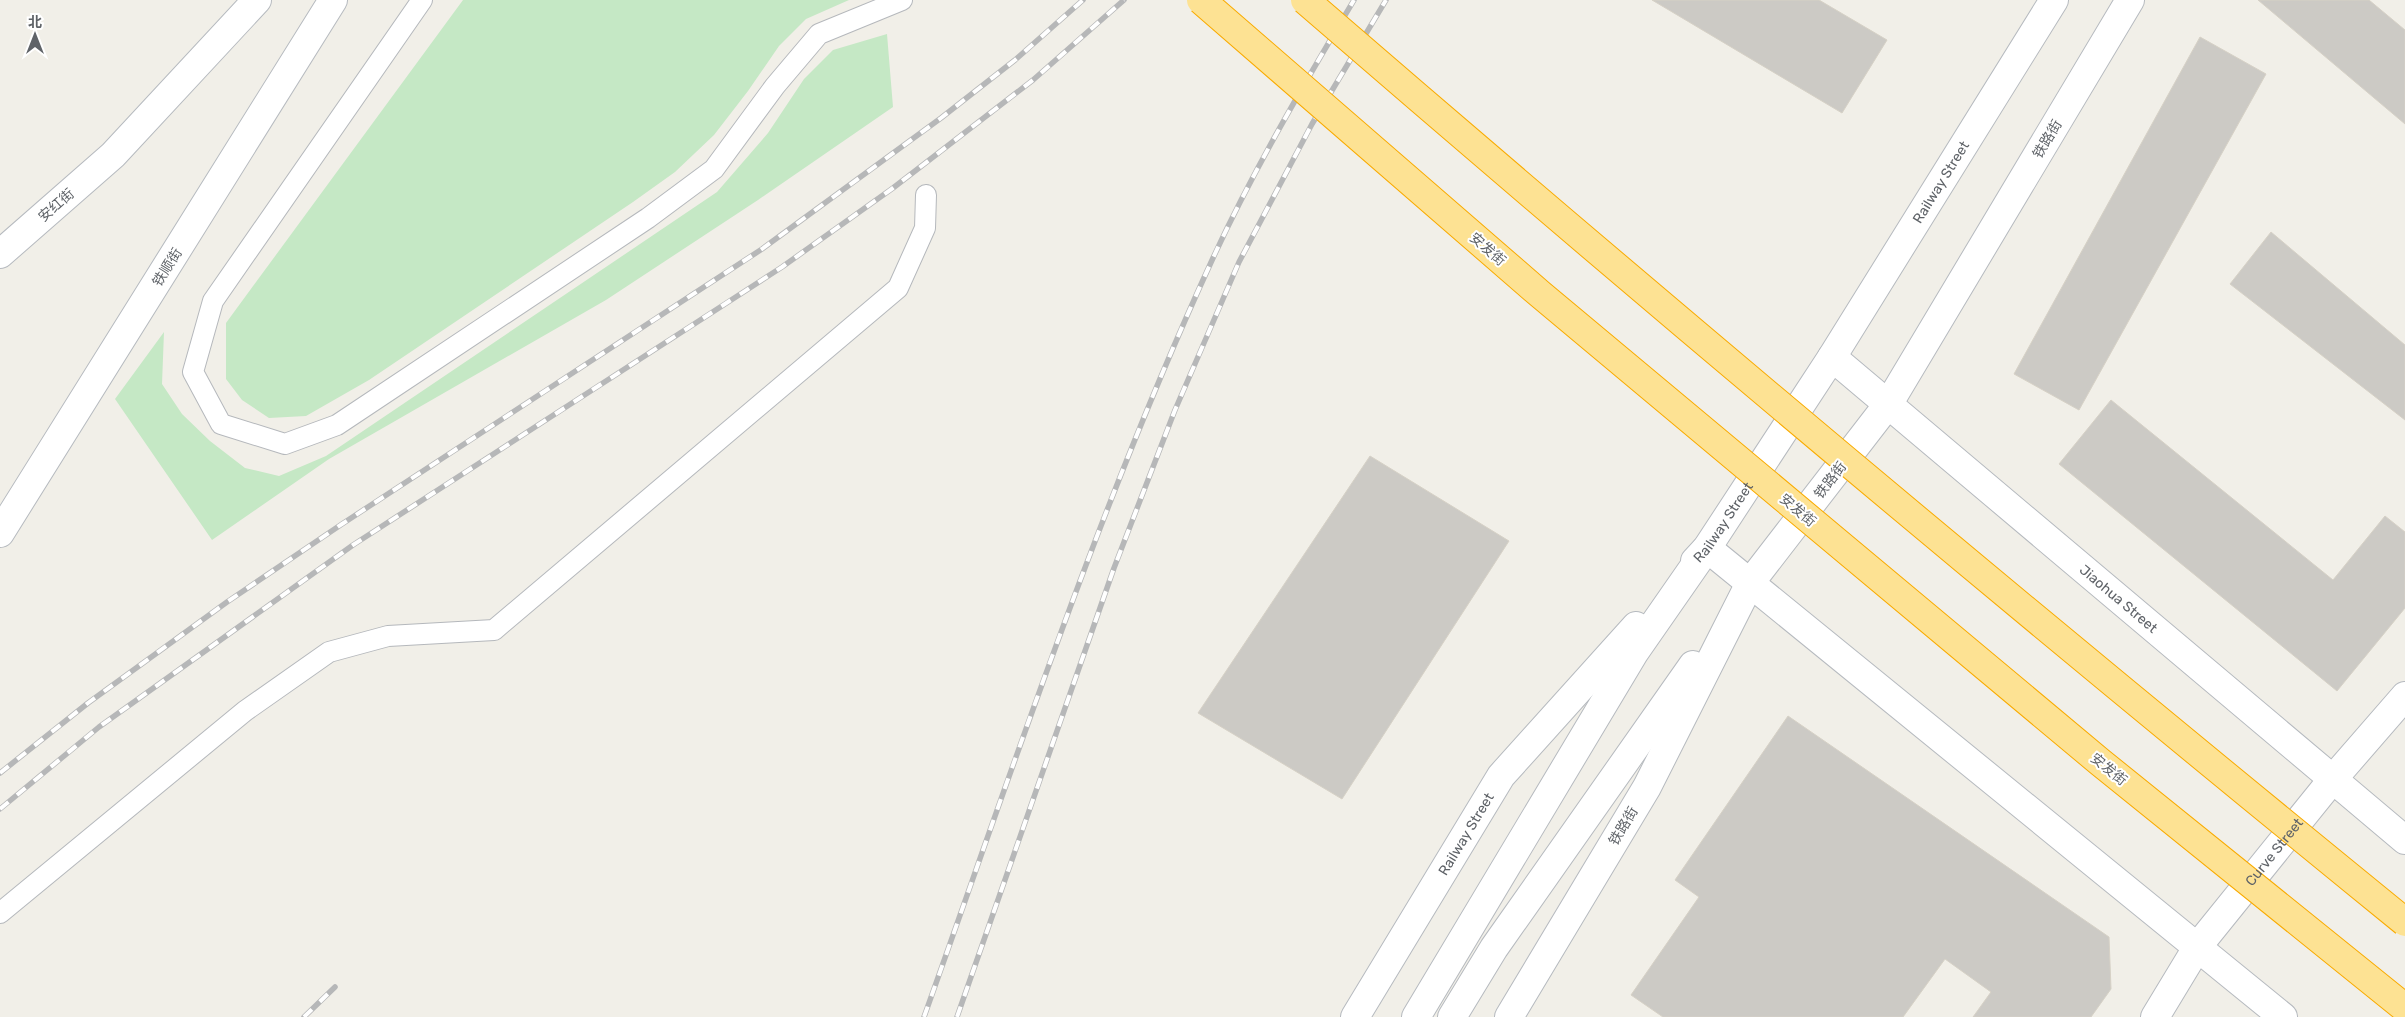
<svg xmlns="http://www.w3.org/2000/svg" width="2405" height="1017" font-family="Rubik,'Noto Sans SC',sans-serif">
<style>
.green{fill:#c5e8c5}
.building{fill:#cccac5;stroke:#d6d1c6}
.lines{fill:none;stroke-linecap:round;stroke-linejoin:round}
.lane-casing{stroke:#b5b8bc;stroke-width:22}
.secondary-casing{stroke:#b6babf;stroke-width:30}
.lane{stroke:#fff;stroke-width:20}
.secondary{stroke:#fff;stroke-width:28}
.rail-casing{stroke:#b6b7b8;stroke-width:5.5}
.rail{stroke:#fff;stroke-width:4;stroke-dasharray:11;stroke-linecap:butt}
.highway-bridge-casing{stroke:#f9ab00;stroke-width:30;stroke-linecap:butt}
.highway-bridge{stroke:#fde293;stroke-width:28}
.labels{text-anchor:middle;stroke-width:4;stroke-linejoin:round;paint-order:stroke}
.street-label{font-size:14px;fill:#5f6368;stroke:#fff}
</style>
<rect width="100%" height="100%" fill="#f1efe8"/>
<path class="green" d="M463,0h386l-43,19 -27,27 -31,45 -34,44 -39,37 -42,30 -264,178 -63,36 -37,2 -27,-18 -16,-21v-56z
M887,34l6,73 -135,93 -152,100 -277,159 -117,81 -97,-141 49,-67 -2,52 20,30 28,27 35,27 34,8 47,-20 391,-264 51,-59 36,-54 29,-29z"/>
<path class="building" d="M1652,0h167l68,40 -45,73z
M2258,0h111l36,30v94z
M2200,37l66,37 -187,336 -65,-36z
M2271,232l134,113v75l-175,-136z
M2111,400l222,180 52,-64 20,16v76l-68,83 -278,-227z
M1370,456l139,85 -167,258 -144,-86z
M1788,716l321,221 2,52 -20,28h-118l18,-25 -46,-33 -42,58h-240l-32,-22 68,-98 -24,-17z"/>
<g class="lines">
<g class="lane-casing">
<path id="lane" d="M422,0l-209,301 -20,71 28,52 64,20 52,-19 311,-207 66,-49 61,-83 44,-52 83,-34
M0,913l245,-202 84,-59 59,-16 106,-6 404,-342 27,-60 1,-33"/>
</g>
<g class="secondary-casing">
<g id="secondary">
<path d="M0,254l113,-99 144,-155"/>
<path id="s1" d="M1832,357l573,483"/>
<path d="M0,533l333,-533"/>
<path id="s2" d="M1695,561l12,-13 125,-191 222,-357"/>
<path id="s3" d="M1355,1017l146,-241 135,-150"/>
<path d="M1416,1017l218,-364 73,-105 576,469"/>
<path d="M1452,1017l42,-69 199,-283"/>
<path d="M1509,1017l138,-230 103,-204 139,-180 241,-403"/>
<path id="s4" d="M2155,1017l43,-71 134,-166 73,-84"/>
</g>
</g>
<use href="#lane" class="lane"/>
<use href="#secondary" class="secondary"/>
<g class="rail-casing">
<path id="rail" d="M0,773l88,-70 139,-101 115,-78 420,-275 179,-131 74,-58 68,-60
M0,809l99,-82 254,-182 429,-278 111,-79 140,-108 91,-80
M304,1017l31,-30
M924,1017c91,-255 176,-513 289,-759 41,-89 91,-174 141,-258
M957,1017l157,-449 61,-158 64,-148 73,-138 74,-124"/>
</g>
<use href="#rail" class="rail"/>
<g class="highway-bridge-casing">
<path id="highway-bridge" d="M1201,0l339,294 560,468 305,246
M1305,0c362,313 729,620 1100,922"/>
</g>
<use href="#highway-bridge" class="highway-bridge"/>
</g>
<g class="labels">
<g class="street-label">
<text transform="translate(2047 139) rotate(-59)" y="5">铁路街</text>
<text dy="5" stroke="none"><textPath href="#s2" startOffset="452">Railway Street</textPath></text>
<text transform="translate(56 205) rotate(-41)" y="5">安红街</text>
<text transform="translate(1488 249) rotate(41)" y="5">安发街</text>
<text transform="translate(167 267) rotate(-58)" y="5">铁顺街</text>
<text transform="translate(1830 480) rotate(-52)" y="5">铁路街</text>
<text transform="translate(1798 510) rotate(40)" y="5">安发街</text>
<text dy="5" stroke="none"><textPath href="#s2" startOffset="48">Railway Street</textPath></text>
<text dy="5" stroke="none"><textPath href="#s1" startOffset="375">Jiaohua Street</textPath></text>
<text transform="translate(2109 769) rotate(39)" y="5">安发街</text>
<text transform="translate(1623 826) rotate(-59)" y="5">铁路街</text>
<text dy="5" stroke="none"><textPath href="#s3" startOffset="214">Railway Street</textPath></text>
<text dy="5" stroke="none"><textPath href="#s4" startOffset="204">Curve Street</textPath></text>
</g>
</g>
<g transform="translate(35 35)" stroke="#ffffff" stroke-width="4" paint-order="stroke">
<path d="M0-4L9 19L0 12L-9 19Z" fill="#5f6368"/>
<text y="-8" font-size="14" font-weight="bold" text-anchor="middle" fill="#5f6368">北</text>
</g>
</svg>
